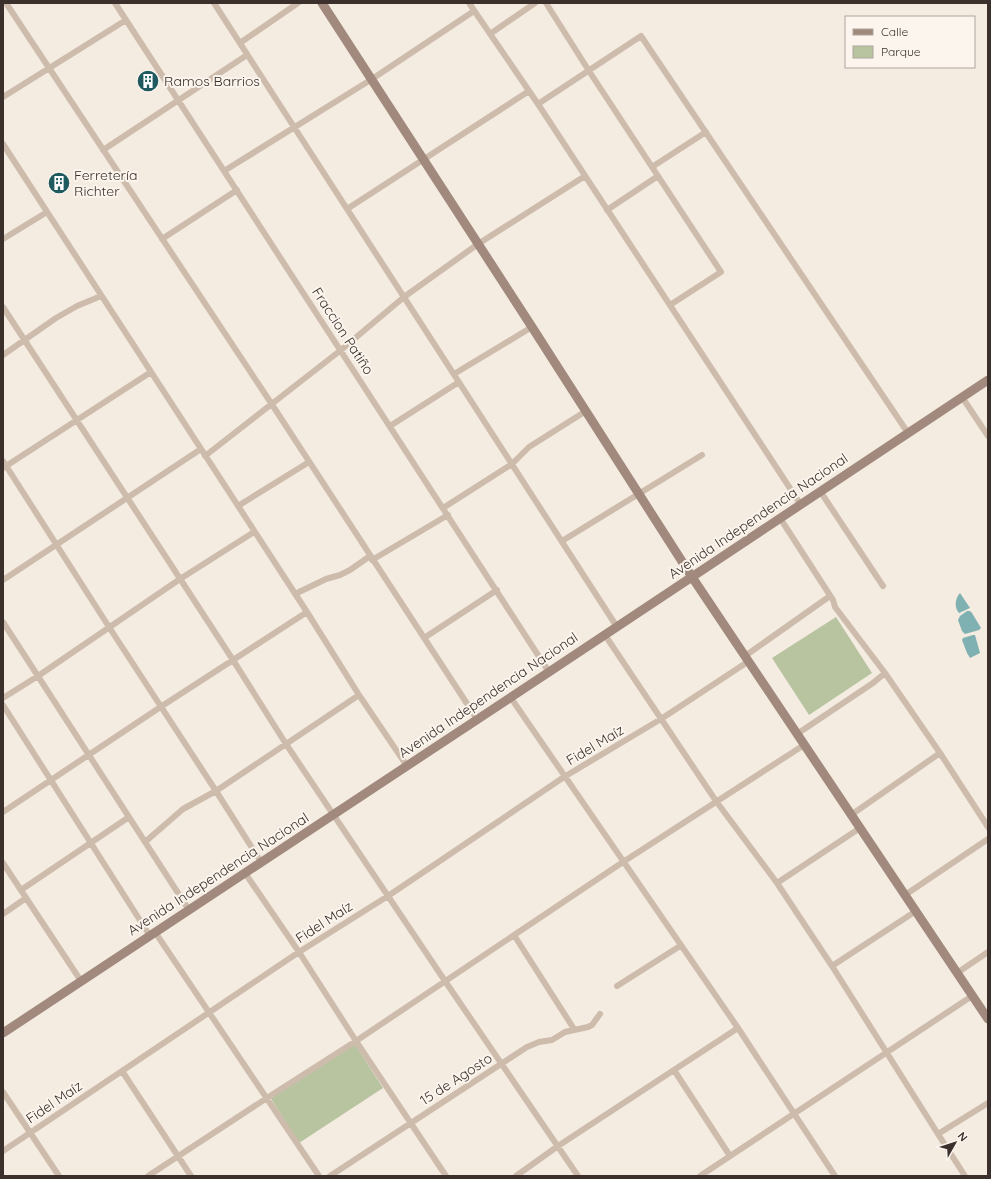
<svg xmlns="http://www.w3.org/2000/svg" width="991" height="1179" font-family="Quicksand,sans-serif">
<style>
.green{fill:#b8c4a0}
.water{fill:#7fb0b2}
.lines{fill:none;stroke-linecap:round;stroke-linejoin:round}
.street{stroke:#cdbbac;stroke-width:6}
.secondary{stroke:#a18a7d;stroke-width:9}
.labels{text-anchor:middle;stroke-width:4;stroke-linejoin:round;paint-order:stroke}
.poi-label{font-size:14px;fill:#3b302b;stroke:#fbf5ee;text-anchor:start}
.street-label{font-size:14px;fill:#3b302b;stroke:#fbf5ee}
</style>
<rect width="100%" height="100%" fill="#f4ebe1"/>
<path class="green" d="M836,617l36,56 -63,42 -37,-57z
M355,1044l28,44 -84,55 -29,-46z"/>
<path class="water" d="M960,593l10,15 -11,5c-5,-6 -4,-14 1,-20z
M967,611h3l2,2 9,15 -2,2 -14,4 -3,-3 -4,-11 2,-4z
M973,635h2l5,18 -10,5 -3,-5 -5,-13 1,-2z"/>
<g class="lines">
<path class="street" d="M6,3l265,400 206,316
M115,3l434,669
M214,3l403,624
M469,3l69,101 263,401
M546,3l43,68 132,201 -51,33
M490,34l45,-31
M240,43l58,-40
M3,97l123,-77
M538,104l103,-68 267,397
M3,144l304,468 52,83 48,71
M103,150l144,-95
M652,167l54,-35
M224,171l148,-92 102,-68
M347,209l182,-118
M607,210l51,-34
M3,239l44,-27
M162,239l75,-49
M3,307l230,353 53,84 159,237 133,195
M3,355l53,-37 21,-12 24,-10
M454,374l78,-47
M962,397l26,39
M390,426l69,-44
M205,456l136,-106 63,-53 74,-53 107,-68
M3,461l106,166 107,164 45,71
M3,468l148,-96
M820,491l63,95
M238,506l71,-44
M443,508l69,-44 17,-17 57,-36
M780,518l53,82 2,7 50,66 55,80 48,74
M562,541l140,-86
M372,560l76,-45
M3,580l198,-131
M295,594l31,-15 14,-4 10,-5 20,-14
M3,622l186,288
M605,635l111,166 61,82 55,83 106,168 27,42
M424,638l73,-48
M745,656l85,-60
M3,698l35,-22 142,-97 74,-47
M511,698l227,330 97,148
M3,705l147,231
M797,734l76,-51 12,-10
M3,812l159,-106 145,-94
M851,815l89,-62
M145,842l38,-33 33,-18 143,-96
M3,863l78,118
M245,873l54,79 57,89 90,135
M777,883l83,-55
M21,890l108,-73
M905,895l83,-56
M3,914l23,-16
M155,932l164,244
M514,935l60,94
M832,966l84,-55
M957,973l31,-21
M617,986l63,-40
M674,1070l56,86
M122,1071l69,105
M3,1092l56,84
M938,1134l50,-31
M3,1151l296,-199 89,-56 176,-119 97,-58 88,-58
M148,1176l119,-78 89,-57 267,-179 181,-117
M330,1176l197,-129 12,-5 13,-2 13,-8 23,-5 4,-2 8,-11
M516,1176l42,-30 180,-118
M700,1176l272,-180"/>
<path class="secondary" d="M322,3l210,324 160,250 296,442
M3,1033l546,-361 439,-292"/>
</g>
<defs>
<g id="building-disc" transform="scale(1.15)"><circle r="9.5" fill="#1f5a5e" stroke="#fbf5ee"/><path d="M-4-6H4V6H1V3H-1V6H-4ZM-2.5-4.3h1.7v1.8h-1.7ZM.8-4.3h1.7v1.8H.8ZM-2.5-1h1.7V.8h-1.7ZM.8-1h1.7V.8H.8Z" fill="#fff"/></g>
</defs>
<g fill-rule="evenodd">
<use href="#building-disc" x="148" y="81"/>
<use href="#building-disc" x="59" y="183"/>
</g>
<g class="labels">
<g class="poi-label">
<text x="164" y="86">Ramos Barrios</text>
<text x="74" y="180">Ferretería<tspan x="74" dy="16">Richter</tspan></text>
</g>
<g class="street-label">
<text transform="translate(343 331) rotate(57)" y="5">Fraccion Patiño</text>
<text transform="translate(758 516) rotate(-34)" y="5">Avenida Independencia Nacional</text>
<text transform="translate(488 695) rotate(-34)" y="5">Avenida Independencia Nacional</text>
<text transform="translate(595 745) rotate(-31)" y="5">Fidel Maíz</text>
<text transform="translate(218 874) rotate(-33)" y="5">Avenida Independencia Nacional</text>
<text transform="translate(324 922) rotate(-33)" y="5">Fidel Maíz</text>
<text transform="translate(456 1079) rotate(-33)" y="5">15 de Agosto</text>
<text transform="translate(54 1102) rotate(-34)" y="5">Fidel Maíz</text>
</g>
</g>
<rect width="991" height="1179" fill="none" stroke="#3b302b" stroke-width="8"/>
<rect x="845" y="16" width="130" height="52" fill="#fbf5ee" stroke="#aea6a0"/>
<rect x="853" y="29" width="20" height="6" fill="#a18a7d" stroke="#aea6a0"/>
<text x="881" y="36" font-size="12" fill="#3b302b">Calle</text>
<rect x="853" y="46" width="20" height="12" fill="#b8c4a0" stroke="#aea6a0"/>
<text x="881" y="56" font-size="12" fill="#3b302b">Parque</text>
<g transform="translate(955 1143) rotate(51)" stroke="#fbf5ee" stroke-width="3" paint-order="stroke">
<path d="M0-3L7 15L0 10L-7 15Z" fill="#3b302b"/>
<text y="-6" font-size="11" font-weight="bold" text-anchor="middle" fill="#3b302b">N</text>
</g>
</svg>
